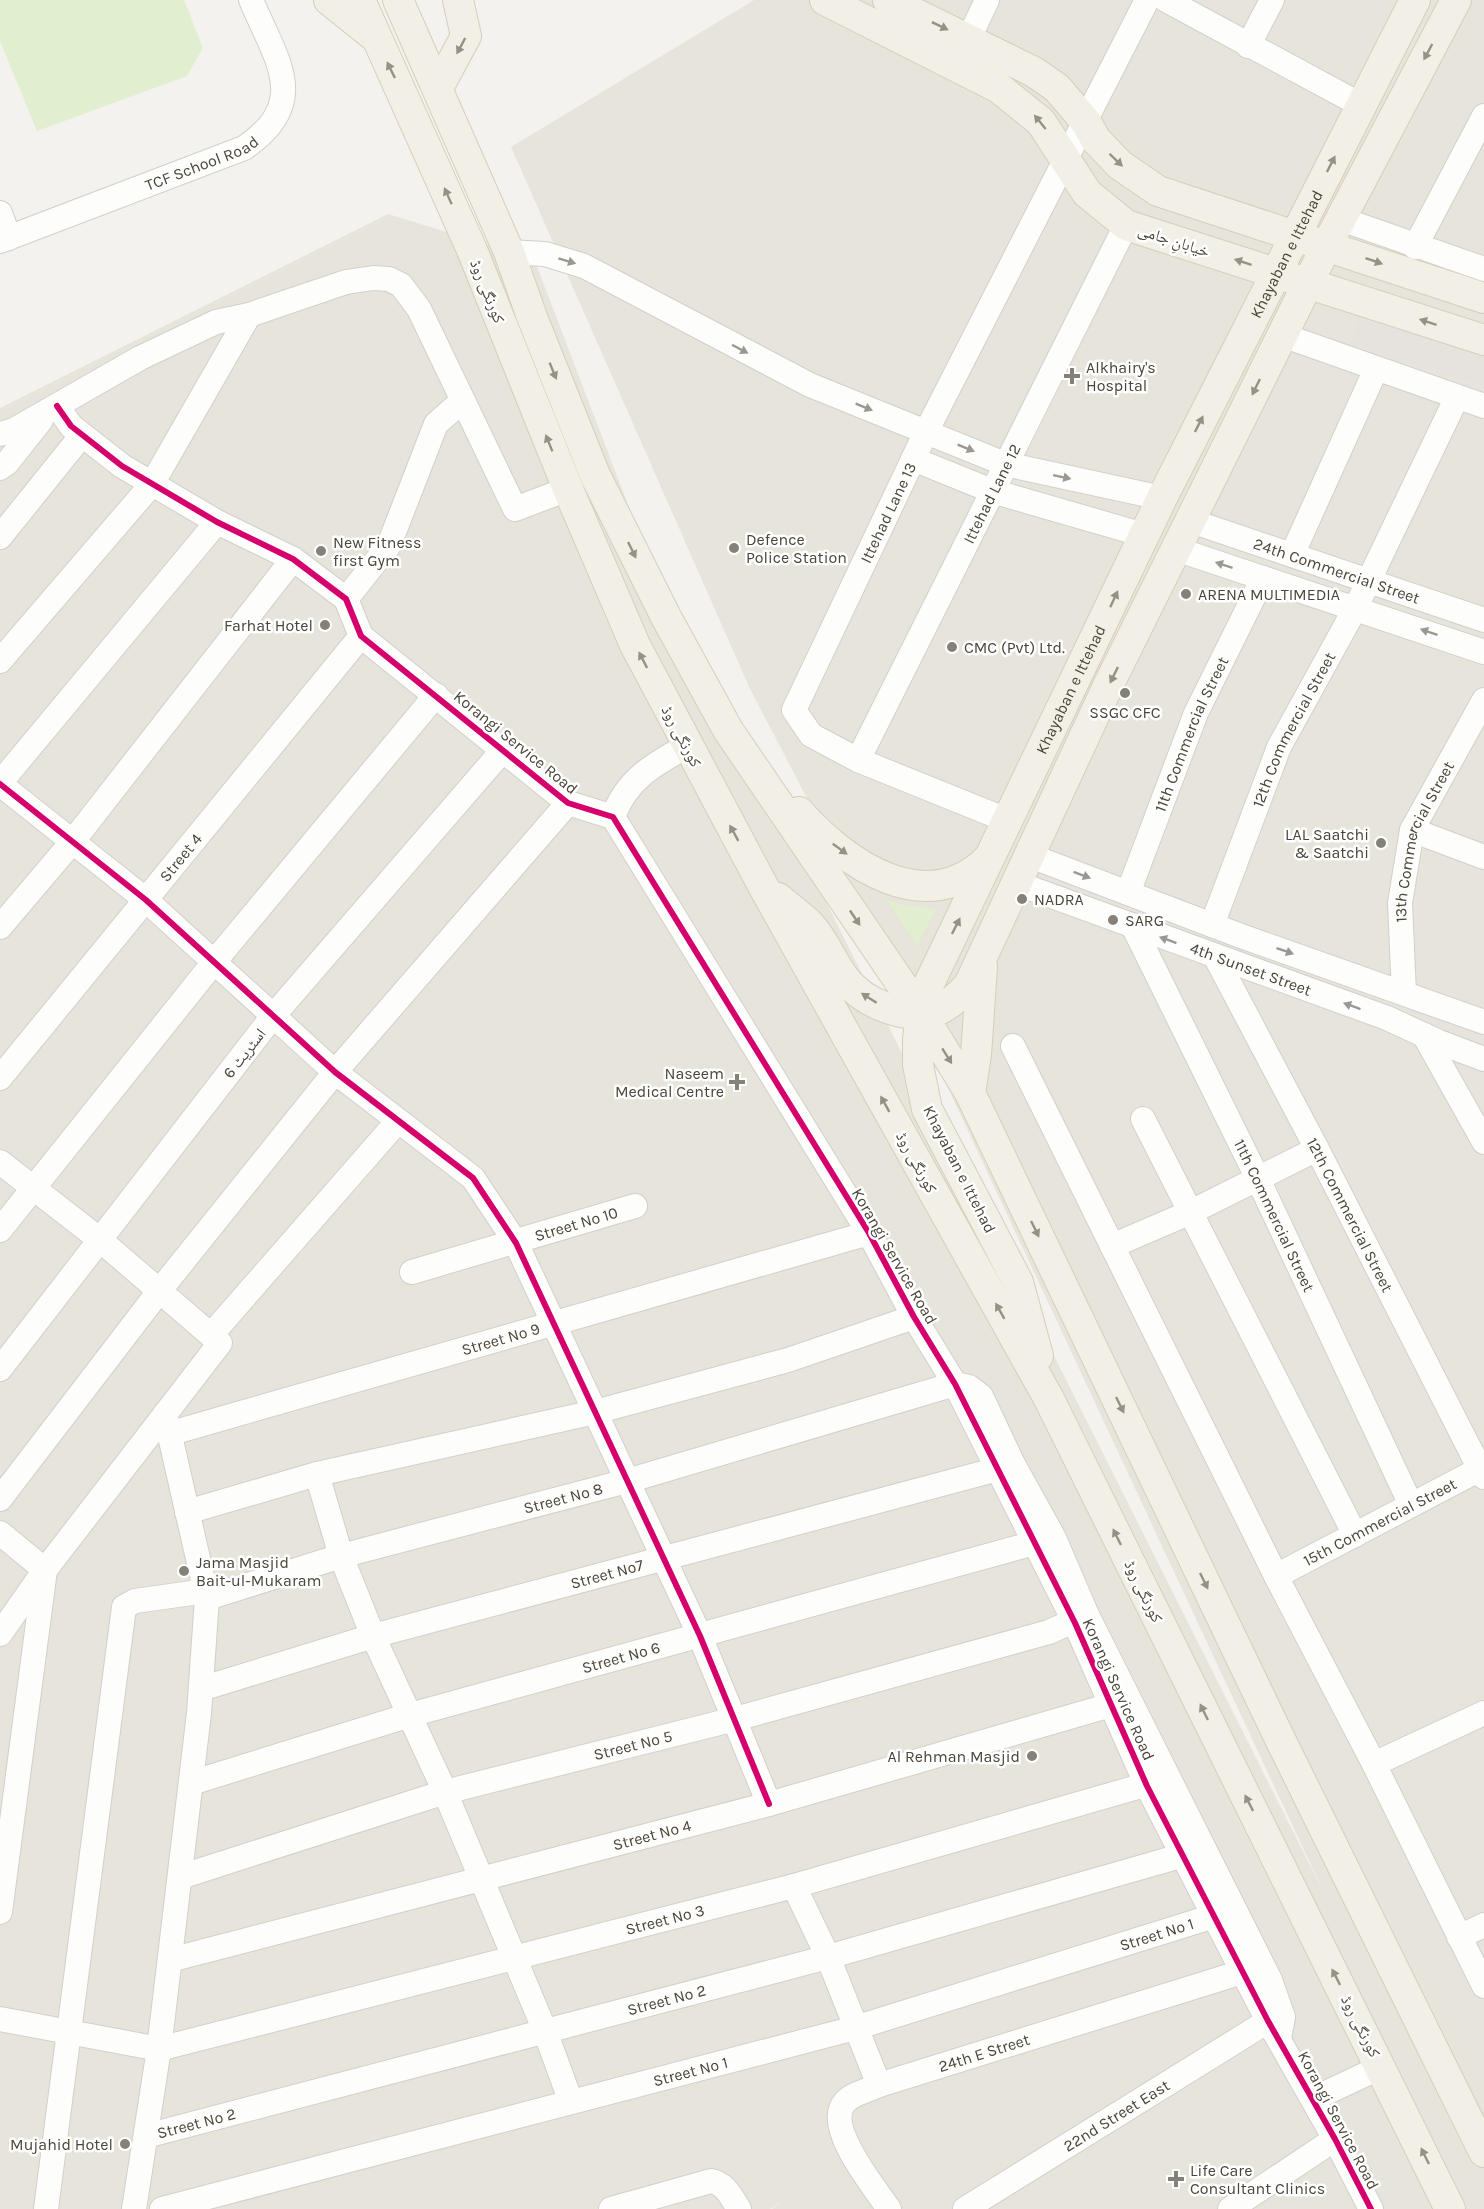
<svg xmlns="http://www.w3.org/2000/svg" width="1484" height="2209" font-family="Karla,'Noto Naskh Arabic',sans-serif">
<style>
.residential{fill:#e7e4dc}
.green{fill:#e1eecf}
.parking{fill:#e6e3df}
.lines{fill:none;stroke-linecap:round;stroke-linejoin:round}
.minor-casing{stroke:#d2d0cb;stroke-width:26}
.major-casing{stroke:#d6cebb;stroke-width:32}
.minor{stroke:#fdfdfc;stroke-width:24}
.major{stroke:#f2efe6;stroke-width:30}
.cycleway-casing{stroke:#fff;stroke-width:10}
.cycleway{stroke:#d6006c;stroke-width:6}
.oneway{fill:#969187}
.oneway2{fill:#9b9791}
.poi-dot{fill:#868178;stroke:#fff;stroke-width:2}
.labels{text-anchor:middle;stroke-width:5;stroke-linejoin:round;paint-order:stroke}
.street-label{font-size:16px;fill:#4b4439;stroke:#fff}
.poi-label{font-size:16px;fill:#4b4439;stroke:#fff;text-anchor:start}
</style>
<rect width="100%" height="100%" fill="#f4f2ee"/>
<path class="residential" d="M754,0h730v2209h-712l11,-8 -13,8h-770v-1801l388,-194 146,45 100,261 691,1375 -464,-993 -111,-213 -239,-542z"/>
<path class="green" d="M0,0h184l19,48 -16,28 -150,55 -37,-90z
M886,899l16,6 34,4 -19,36z"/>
<path class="parking" d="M1357,318l127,37v31l-131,-41z"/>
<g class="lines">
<g class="minor-casing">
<g id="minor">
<path d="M1166,0l195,105"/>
<path d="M1248,46l24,-46"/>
<path d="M961,55l26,-55"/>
<path d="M0,213l9,25"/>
<path d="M1341,219l143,50"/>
<path id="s1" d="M0,241l244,-93c68,-46 32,-88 7,-148"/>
<path d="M1415,247l69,-131"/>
<path d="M509,252l36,2 39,12 226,119 116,47 79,32 157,34"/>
<path d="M1282,335l202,71"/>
<path d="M57,406l14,20 51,40 95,56 76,37 53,40 15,37 207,167 45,14 256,416 45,84 41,67 120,239 72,163 121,235 67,118 36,70"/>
<path d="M0,434l14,-4 126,-72 76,-36 33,-7 97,-33 27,-4 16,1 12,6 18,24 96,200 53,-20"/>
<path d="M913,459l79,32 152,44"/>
<path d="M0,468l7,-5 34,-43"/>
<path id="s2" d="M1191,521l293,99"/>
<path d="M0,537l82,-102"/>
<path d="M1176,549l308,103"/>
<path d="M1292,555l84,-186"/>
<path d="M346,599l43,-54 47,-121 26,-23"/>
<path d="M0,661l152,-177 97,-169"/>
<path id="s3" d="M858,760l268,-535"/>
<path d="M0,783l217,-261"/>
<path d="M0,784l146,116 189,172 138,106 43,65 184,393 69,168"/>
<path d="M613,817c13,-37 41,-53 74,-71"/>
<path id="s4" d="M1009,821l-151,-61 -47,-25 -17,-25 132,-278 221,-432"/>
<path d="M1412,830l72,27"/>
<path d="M1028,855l213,81 243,86"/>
<path id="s5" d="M1016,883l371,135 52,24 45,17"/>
<path id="s6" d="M1128,893l68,-180 67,-135"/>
<path id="s7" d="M1212,925l67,-178 77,-140 101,-210"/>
<path d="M0,927l73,-86 220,-282"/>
<path id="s8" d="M1134,928l124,251 153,326"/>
<path id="s9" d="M1215,956l102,193 167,328"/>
<path id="s10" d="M1404,993l-4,-90 12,-73 72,-130"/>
<path d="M1424,1035l60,107"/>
<path d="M1013,1046l263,530 98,188 110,222"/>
<path id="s11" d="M0,1078l361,-442"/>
<path d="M1143,1119l212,416"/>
<path d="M0,1162l99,77 121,104 -175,227 -45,64"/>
<path d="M0,1230l214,-268 222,-267"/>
<path d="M1112,1246l79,-34 126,-63"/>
<path id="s12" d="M412,1272l223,-66"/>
<path d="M211,1335l187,-214"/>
<path d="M0,1369l273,-353 230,-266"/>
<path id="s13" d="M168,1434l701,-201"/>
<path d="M317,1474l24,82 32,80 72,156 100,239 26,71"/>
<path d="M0,1499l160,-209 175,-218 233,-269"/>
<path d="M187,1512l130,-38 278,-62 193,-52 126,-43"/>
<path d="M0,1533l45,37 -45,342"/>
<path id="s14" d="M1276,1576l208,-109"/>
<path id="s15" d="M207,1598l134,-42 286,-75 328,-97 14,3 12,9 31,66 42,76 33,77 183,365 13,37 -4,21"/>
<path id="s16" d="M201,1689l172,-53 625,-167 14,-7"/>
<path d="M1374,1764l110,-51"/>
<path id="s17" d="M191,1783l219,-68 639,-176"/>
<path id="s18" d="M180,1877l265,-85 290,-73 314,-87 38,-17"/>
<path d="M794,1886l34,71 51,128"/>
<path d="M1459,1937l25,-12"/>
<path id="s19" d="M170,1960l599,-156 342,-99 12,-9"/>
<path id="s20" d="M0,2019l159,30 635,-163 368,-106"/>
<path d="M1313,2099l68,-32"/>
<path id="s21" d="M146,2136l682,-179 356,-102"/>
<path d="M46,2209l78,-602 11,-6 71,-10"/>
<path d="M134,2209l25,-160 40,-336 8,-115 -42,-184"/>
<path id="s22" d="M162,2209l693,-181 359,-112"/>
<path d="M611,2209l100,-28c15,3 20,16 28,28"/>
<path id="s23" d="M889,2209c-14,-21 -66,-83 -44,-107 7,-8 24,-12 34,-17l363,-113"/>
<path id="s24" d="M965,2209l303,-188"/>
<path d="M1230,2209l105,-70"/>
</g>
</g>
<g class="major-casing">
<g id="major">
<path d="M329,0l45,36"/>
<path d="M360,0l112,250 96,239 67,156 127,239 287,515 401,810"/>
<path d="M398,0l111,252 23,65 63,158 71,142 62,113 193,283 49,80 310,646 204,413"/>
<path d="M825,0l174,88 42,34 46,71 39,32 358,115"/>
<path d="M888,0l146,72 23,16 29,34 10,18 24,25 38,26 326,107"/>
<path d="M438,88l28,-52 -8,-36"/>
<path d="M799,812c46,52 128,109 189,47"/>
<path d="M778,898c10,9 22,17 32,27 14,15 22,37 35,54 18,24 62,42 91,32 13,-5 24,-16 33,-26l138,-297 220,-443 129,-245"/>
<path d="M970,1093l6,-38 6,-88"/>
<path id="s25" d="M1038,1356l-20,-74 -91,-173 -9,-44v-25l3,-27 7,-27 234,-488 253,-498"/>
</g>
</g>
<use href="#minor" class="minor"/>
<use href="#major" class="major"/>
<g class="cycleway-casing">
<path id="cycleway" d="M57,406l14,20 51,40 95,56 76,37 53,40 15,37 207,167 45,14 256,416 45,84 41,67 120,239 72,163 121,235 67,118 36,70
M0,784l146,116 189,172 138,106 43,65 184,393 69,168"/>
</g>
<use href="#cycleway" class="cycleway"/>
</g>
<defs><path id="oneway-solid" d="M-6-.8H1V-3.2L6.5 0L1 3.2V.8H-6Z" transform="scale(1.5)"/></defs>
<g class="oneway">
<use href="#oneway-solid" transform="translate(940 26) rotate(26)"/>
<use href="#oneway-solid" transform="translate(461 46) rotate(118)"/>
<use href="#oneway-solid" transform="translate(1428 52) rotate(118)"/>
<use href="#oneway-solid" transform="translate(391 70) rotate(-116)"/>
<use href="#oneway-solid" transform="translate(1040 122) rotate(-129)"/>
<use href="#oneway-solid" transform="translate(1116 160) rotate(44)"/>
<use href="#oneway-solid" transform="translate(1331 164) rotate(-63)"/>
<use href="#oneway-solid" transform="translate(448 196) rotate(-114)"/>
<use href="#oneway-solid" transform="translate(1374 261) rotate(19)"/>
<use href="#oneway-solid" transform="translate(1243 262) rotate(-162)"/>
<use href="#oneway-solid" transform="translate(1428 322) rotate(-162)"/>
<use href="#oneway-solid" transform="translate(553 371) rotate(68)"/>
<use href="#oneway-solid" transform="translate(1256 387) rotate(116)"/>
<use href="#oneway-solid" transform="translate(1199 424) rotate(-63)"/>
<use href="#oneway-solid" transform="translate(549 443) rotate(-112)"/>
<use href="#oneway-solid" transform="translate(632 550) rotate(64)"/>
<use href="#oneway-solid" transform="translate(1114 599) rotate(-65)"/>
<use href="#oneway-solid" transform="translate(643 660) rotate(-117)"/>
<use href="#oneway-solid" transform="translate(1114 675) rotate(116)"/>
<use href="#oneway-solid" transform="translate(734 833) rotate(-119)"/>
<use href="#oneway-solid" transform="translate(840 849) rotate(36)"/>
<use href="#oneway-solid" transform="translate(855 918) rotate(56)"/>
<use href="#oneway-solid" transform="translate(956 926) rotate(-63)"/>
<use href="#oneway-solid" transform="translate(869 998) rotate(-148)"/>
<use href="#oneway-solid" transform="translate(947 1056) rotate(58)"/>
<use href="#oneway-solid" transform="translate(885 1104) rotate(-119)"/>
<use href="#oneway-solid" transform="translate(1035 1229) rotate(64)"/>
<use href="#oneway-solid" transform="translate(1000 1311) rotate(-119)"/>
<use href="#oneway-solid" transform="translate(1120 1405) rotate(64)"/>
<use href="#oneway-solid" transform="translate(1117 1537) rotate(-116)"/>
<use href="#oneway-solid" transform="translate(1204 1581) rotate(64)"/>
<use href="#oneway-solid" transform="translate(1204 1712) rotate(-116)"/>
<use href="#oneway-solid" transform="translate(1249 1803) rotate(-117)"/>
<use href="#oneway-solid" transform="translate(1336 1977) rotate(-117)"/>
<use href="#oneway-solid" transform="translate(1425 2156) rotate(-116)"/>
</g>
<g class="oneway2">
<use href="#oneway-solid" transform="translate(567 261) rotate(17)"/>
<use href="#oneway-solid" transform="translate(740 349) rotate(28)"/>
<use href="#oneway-solid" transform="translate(864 407) rotate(22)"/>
<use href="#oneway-solid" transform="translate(966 448) rotate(22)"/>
<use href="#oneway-solid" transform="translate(1062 477) rotate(12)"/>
<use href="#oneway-solid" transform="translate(1224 565) rotate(-162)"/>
<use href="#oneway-solid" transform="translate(1429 632) rotate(-161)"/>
<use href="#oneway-solid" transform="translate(1082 875) rotate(21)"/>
<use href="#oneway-solid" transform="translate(1168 940) rotate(-160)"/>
<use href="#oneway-solid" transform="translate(1285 951) rotate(19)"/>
<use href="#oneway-solid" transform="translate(1352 1006) rotate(-160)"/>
</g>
<g class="poi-dot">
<path d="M1069 367h6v6h6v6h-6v6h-6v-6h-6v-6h6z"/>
<circle cx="734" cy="548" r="6"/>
<circle cx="321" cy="551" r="6"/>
<circle cx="1186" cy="594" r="6"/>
<circle cx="325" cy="625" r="6"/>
<circle cx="952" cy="647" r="6"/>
<circle cx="1125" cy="693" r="6"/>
<circle cx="1381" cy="843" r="6"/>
<circle cx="1022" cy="899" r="6"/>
<circle cx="1113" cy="920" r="6"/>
<path d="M734 1073h6v6h6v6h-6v6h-6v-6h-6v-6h6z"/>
<circle cx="184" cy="1571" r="6"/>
<circle cx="1032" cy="1756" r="6"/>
<circle cx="125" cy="2144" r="6"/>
<path d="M1173 2170h6v6h6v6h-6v6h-6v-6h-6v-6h6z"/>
</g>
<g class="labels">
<g class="street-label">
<text dy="6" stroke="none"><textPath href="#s1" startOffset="216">TCF School Road</textPath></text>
<text transform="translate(1174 240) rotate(18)" y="6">خیابانِ جامی</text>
<text dy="6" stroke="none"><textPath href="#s25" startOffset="1212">Khayaban e Ittehad</textPath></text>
<text transform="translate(488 291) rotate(68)" y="6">کورنگی روڈ</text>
<text dy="6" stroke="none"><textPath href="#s3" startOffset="298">Ittehad Lane 12</textPath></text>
<text dy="6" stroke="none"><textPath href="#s4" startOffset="465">Ittehad Lane 13</textPath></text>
<text dy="6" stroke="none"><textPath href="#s2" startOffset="154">24th Commercial Street</textPath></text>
<text dy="6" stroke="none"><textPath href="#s25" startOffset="726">Khayaban e Ittehad</textPath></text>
<text dy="6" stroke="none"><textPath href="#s7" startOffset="212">12th Commercial Street</textPath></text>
<text dy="6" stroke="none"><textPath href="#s6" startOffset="171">11th Commercial Street</textPath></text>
<text transform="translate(682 736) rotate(62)" y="6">کورنگی روڈ</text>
<text transform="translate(516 742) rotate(39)" y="6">Korangi Service Road</text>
<text dy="6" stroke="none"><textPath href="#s10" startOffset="156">13th Commercial Street</textPath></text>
<text dy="6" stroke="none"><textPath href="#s11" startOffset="285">Street 4</textPath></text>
<text dy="6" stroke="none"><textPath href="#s5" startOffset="250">4th Sunset Street</textPath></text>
<text transform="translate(244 1053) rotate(-52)" y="6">اسٹریٹ 6</text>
<text transform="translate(917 1162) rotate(61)" y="6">کورنگی روڈ</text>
<text transform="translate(960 1169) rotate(63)" y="6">Khayaban e Ittehad</text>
<text dy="6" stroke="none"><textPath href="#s8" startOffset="320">11th Commercial Street</textPath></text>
<text dy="6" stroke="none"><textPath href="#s9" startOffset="292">12th Commercial Street</textPath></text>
<text dy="6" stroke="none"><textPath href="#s12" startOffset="171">Street No 10</textPath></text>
<text transform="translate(895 1256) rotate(60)" y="6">Korangi Service Road</text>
<text dy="6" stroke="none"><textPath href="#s13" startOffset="346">Street No 9</textPath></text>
<text dy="6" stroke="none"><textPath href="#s15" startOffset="370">Street No 8</textPath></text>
<text dy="6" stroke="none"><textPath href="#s14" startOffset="117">15th Commercial Street</textPath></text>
<text dy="6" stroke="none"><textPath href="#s16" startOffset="422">Street No7</textPath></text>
<text transform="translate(1144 1591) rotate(64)" y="6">کورنگی روڈ</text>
<text dy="6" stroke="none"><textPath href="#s17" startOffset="448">Street No 6</textPath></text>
<text transform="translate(1119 1689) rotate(66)" y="6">Korangi Service Road</text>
<text dy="6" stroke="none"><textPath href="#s18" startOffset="472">Street No 5</textPath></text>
<text dy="6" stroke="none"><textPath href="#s19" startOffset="498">Street No 4</textPath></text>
<text dy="6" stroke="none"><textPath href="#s20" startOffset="684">Street No 3</textPath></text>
<text dy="6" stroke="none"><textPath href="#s22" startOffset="1032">Street No 1</textPath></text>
<text dy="6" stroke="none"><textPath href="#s21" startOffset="538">Street No 2</textPath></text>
<text transform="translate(1361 2026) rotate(63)" y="6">کورنگی روڈ</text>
<text dy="6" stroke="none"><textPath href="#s23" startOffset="270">24th E Street</textPath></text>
<text dy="6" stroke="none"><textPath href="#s22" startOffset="546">Street No 1</textPath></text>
<text dy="6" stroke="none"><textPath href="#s24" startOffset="178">22nd Street East</textPath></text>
<text transform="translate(1339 2120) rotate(62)" y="6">Korangi Service Road</text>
<text dy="6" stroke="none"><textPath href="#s21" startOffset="52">Street No 2</textPath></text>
</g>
<g class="poi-label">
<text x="1086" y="373">Alkhairy's<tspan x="1086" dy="18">Hospital</tspan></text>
<text x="746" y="545">Defence<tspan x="746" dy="18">Police Station</tspan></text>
<text x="333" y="548">New Fitness<tspan x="333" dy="18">first Gym</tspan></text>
<text x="1198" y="600">ARENA MULTIMEDIA</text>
<text x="313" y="631" text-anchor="end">Farhat Hotel</text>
<text x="964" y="653">CMC (Pvt) Ltd.</text>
<text x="1125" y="718" text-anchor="middle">SSGC CFC</text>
<text x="1369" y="840" text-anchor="end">LAL Saatchi<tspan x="1369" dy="18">&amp; Saatchi</tspan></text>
<text x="1034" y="905">NADRA</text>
<text x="1125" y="926">SARG</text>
<text x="724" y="1079" text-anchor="end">Naseem<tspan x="724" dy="18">Medical Centre</tspan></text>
<text x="196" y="1568">Jama Masjid<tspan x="196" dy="18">Bait-ul-Mukaram</tspan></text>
<text x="1020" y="1762" text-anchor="end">Al Rehman Masjid</text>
<text x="113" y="2150" text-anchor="end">Mujahid Hotel</text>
<text x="1190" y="2176">Life Care<tspan x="1190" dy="18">Consultant Clinics</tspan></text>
</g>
</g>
</svg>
